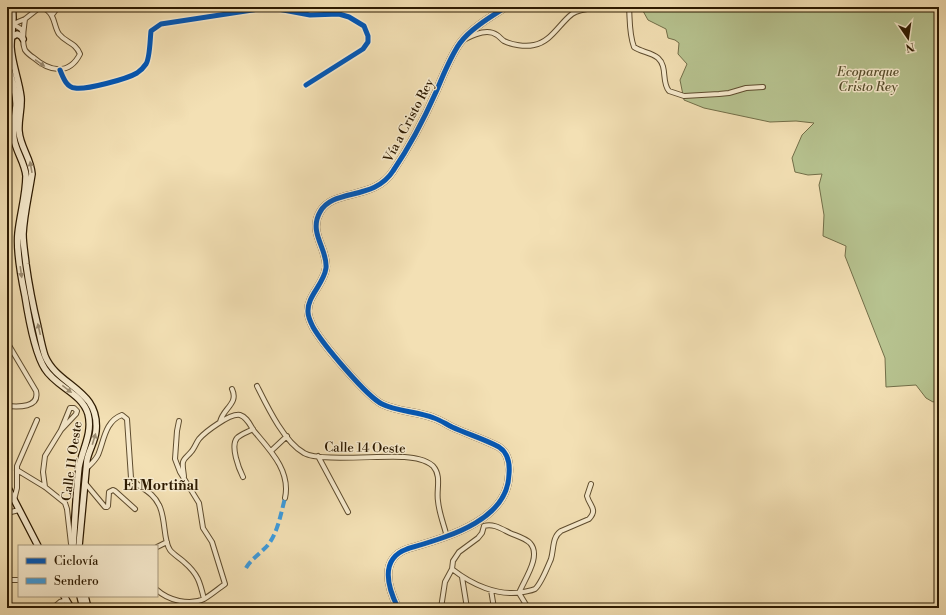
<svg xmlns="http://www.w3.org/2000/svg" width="946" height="615" font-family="'Libre Bodoni',serif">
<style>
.green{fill:#b7c390;stroke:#726e48}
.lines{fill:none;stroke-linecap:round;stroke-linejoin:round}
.street-casing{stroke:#5e4c2e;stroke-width:6}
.secondary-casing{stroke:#2d1a01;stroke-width:8}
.street{stroke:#f7ebce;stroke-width:4}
.secondary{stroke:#f7ebce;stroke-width:5.5}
.quiet{stroke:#3d9bdd;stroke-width:4;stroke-dasharray:8 4;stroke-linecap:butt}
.cycleway-casing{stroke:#f7ebce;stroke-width:8}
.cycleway{stroke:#0057b8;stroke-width:5}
.oneway{fill:#9c8d72}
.labels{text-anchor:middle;stroke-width:3;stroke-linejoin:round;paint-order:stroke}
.park-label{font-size:13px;font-style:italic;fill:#564d2c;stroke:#f7ebce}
.street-label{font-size:13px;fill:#2d1a01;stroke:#f7ebce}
.neighbourhood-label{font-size:14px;font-weight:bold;fill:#2d1a01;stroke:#f7ebce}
</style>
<rect width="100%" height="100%" fill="#f3e0b4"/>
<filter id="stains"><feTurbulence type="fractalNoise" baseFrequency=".005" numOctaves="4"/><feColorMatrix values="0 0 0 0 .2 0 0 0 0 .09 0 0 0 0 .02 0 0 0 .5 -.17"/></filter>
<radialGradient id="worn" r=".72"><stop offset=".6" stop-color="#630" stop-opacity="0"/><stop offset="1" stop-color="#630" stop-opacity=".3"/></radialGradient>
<path class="green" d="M648,7h291v393l-6,2 -7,-4 -10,-13 -30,2 -1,-29 -40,-102 1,-10 -23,-10 1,-21 -5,-30 3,-11 -14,1 -13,-3 -3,-14 10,-23 12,-12 -18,-2 -26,1 -66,-14 -20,-8 -4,-20 7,-16 -9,-10 1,-11 -4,-3 -7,-2 -2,-9 -18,-9 -5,-9z"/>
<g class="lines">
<g class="street-casing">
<path id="street" d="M629,7c1,13 0,27 5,40 7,5 17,5 24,11 10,9 3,24 11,33l15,5 35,-2 10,-1 17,-5 17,-1
M52,15l6,-8
M13,24l12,-5 14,-11c4,0 6,0 9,3 7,5 6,16 11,23 7,9 16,8 21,20 -11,22 -31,17 -46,4 -3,-2 -7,-5 -9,-8 -4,-9 -1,-22 0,-31
M13,24l8,5 2,5
M465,39c9,-4 22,-11 32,-4 3,2 4,4 7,6 8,4 21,6 30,4 17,-3 25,-21 38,-31 8,-6 22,-5 33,-7
M60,70c3,7 6,17 15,18 11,2 52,-9 62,-15 3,-2 7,-6 9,-9 4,-6 4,-25 5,-33l10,-7 98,-15h19l32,6 29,-1 10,3 15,9 4,10v6l-5,7 -57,36
M7,342l29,49c4,17 -18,16 -29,15
M257,386c10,20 27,56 47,67 15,9 78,2 100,4 10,1 21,2 29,9 9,10 3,24 5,35 1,12 6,24 9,36
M220,422c3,-14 19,-18 12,-33
M271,451l16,-15
M318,456l30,56
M86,469c4,-4 9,-8 12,-14 6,-14 7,-34 24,-40l5,4 4,59c8,11 21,12 28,27 7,13 4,36 11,45 4,5 10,8 14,12 14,12 16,20 20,37
M17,470l28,17 20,16 2,6 4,35
M184,477c0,-4 -2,-10 -1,-15 1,-4 5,-6 8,-10 3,-3 5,-9 8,-13 6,-7 31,-26 41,-24 7,2 10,10 14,16 16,19 37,40 31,67
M243,477c-4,-8 -13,-31 -6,-39 4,-4 11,-6 16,-9
M85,483l20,24h2l1,-1 1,-14 4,-2 2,1 20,18
M45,487l-2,-15 2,-16 16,-26 15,-16 1,-3 -3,-3h-4l-9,22
M14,500l3,-12v-22l20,-46
M7,513l12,-3
M484,526c9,-3 18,3 26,7 7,3 15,5 20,10 12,13 -6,37 -11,50
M157,547l10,-5
M452,569c19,15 46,28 71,23 4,-1 8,-1 12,-3 6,-5 13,-23 16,-30 3,-10 1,-22 10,-28l28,-12c9,-10 1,-12 -2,-23l4,-12
M462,577l5,31
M7,580h12
M157,590c11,10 32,16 47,9 7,-4 14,-10 21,-15l-13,-42 -9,-14 -4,-25 -19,-31 -5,-13 2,-28 2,-10
M491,590l3,18
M519,593l9,15
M53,608l7,-6 7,-2
M441,608l4,-26 7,-13 1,-8 6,-9 19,-14 4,-5 2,-7"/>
</g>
<g class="secondary-casing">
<path id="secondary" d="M12,7c3,13 -1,26 -1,40 1,17 8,33 10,50 1,12 -3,23 -2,34 1,16 12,27 13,43 -3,20 -8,40 -9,60 0,10 2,20 3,30 3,22 7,42 12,63 2,9 4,20 7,29 13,31 55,33 51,75 -1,10 -7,19 -9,29l-8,86
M7,10v19
M12,37l5,-3 4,2 2,3
M7,62c3,13 10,30 9,44 -1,11 -4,22 -2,33 2,13 11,24 12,37 0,19 -6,38 -8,57 -2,19 3,44 7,63 3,19 10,58 20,73 11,18 37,24 43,45 5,19 -6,36 -9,53 -3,26 -4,53 -6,79
M7,486l31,60
M64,596l7,12
M80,596l3,12
M85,596l3,12
M398,608c-10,-20 -19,-49 9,-59 36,-11 101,-27 102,-75 1,-11 -1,-21 -10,-27 -15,-8 -32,-13 -47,-20 -6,-3 -12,-7 -18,-9 -17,-7 -36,-6 -52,-14 -16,-8 -60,-61 -69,-77 -2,-4 -5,-10 -5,-15 -1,-16 16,-28 18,-44 2,-19 -18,-35 -6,-56 13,-24 54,-11 73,-41 17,-25 31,-52 43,-79 7,-16 14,-35 24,-49 10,-14 32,-27 46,-36"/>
</g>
<use href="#street" class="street"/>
<use href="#secondary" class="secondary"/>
<path class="quiet" d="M246,568c5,-9 15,-15 22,-23 10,-13 13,-32 17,-47"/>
<g class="cycleway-casing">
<path id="cycleway" d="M60,70c3,7 6,17 15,18 11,2 52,-9 62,-15 3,-2 7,-6 9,-9 4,-6 4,-25 5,-33l10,-7 98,-15h19l32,6 29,-1 10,3 15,9 4,10v6l-5,7 -57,36
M398,608c-10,-20 -19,-49 9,-59 36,-11 101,-27 102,-75 1,-11 -1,-21 -10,-27 -15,-8 -32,-13 -47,-20 -6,-3 -12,-7 -18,-9 -17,-7 -36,-6 -52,-14 -16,-8 -60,-61 -69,-77 -2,-4 -5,-10 -5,-15 -1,-16 16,-28 18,-44 2,-19 -18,-35 -6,-56 13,-24 54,-11 73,-41 17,-25 31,-52 43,-79 7,-16 14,-35 24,-49 10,-14 32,-27 46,-36"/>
</g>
<use href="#cycleway" class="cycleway"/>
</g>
<defs><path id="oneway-solid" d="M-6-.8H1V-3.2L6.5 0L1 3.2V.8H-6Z"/></defs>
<g class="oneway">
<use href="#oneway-solid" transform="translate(40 63) rotate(34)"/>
<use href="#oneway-solid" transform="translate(31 167) rotate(-100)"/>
<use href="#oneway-solid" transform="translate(21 272) rotate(82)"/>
<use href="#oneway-solid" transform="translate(39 329) rotate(-103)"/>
<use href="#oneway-solid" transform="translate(67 389) rotate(38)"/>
<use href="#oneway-solid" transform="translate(94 439) rotate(-73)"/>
</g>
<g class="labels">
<g class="park-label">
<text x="868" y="76">Ecoparque<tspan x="868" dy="15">Cristo Rey</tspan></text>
</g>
<g class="street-label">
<text transform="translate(408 120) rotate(-62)" y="5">Vía a Cristo Rey</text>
<text transform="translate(365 447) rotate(1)" y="5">Calle 14 Oeste</text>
<text transform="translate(71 461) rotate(-82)" y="5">Calle 11 Oeste</text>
</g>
<g class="neighbourhood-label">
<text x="161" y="490">El Mortiñal</text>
</g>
</g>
<rect width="946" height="615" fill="none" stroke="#f3e0b4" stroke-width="24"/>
<rect x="8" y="8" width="930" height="599" fill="none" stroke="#2d1a01" stroke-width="2"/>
<rect x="12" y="12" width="922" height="591" fill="none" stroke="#2d1a01"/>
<rect x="18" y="545" width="140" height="52" fill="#f7ebce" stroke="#a6977c"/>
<rect x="26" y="558" width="20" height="6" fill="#0057b8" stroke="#a6977c"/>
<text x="54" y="565" font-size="12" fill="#2d1a01">Ciclovía</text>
<rect x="26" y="578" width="20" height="6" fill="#3d9bdd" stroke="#a6977c"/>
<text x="54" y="585" font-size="12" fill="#2d1a01">Sendero</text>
<g transform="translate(908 38) rotate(167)" stroke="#f7ebce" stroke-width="3" paint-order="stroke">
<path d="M0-3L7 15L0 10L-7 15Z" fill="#2d1a01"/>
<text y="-6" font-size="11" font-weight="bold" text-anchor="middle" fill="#2d1a01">N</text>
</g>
<rect width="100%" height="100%" filter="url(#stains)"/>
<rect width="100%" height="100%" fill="url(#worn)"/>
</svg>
